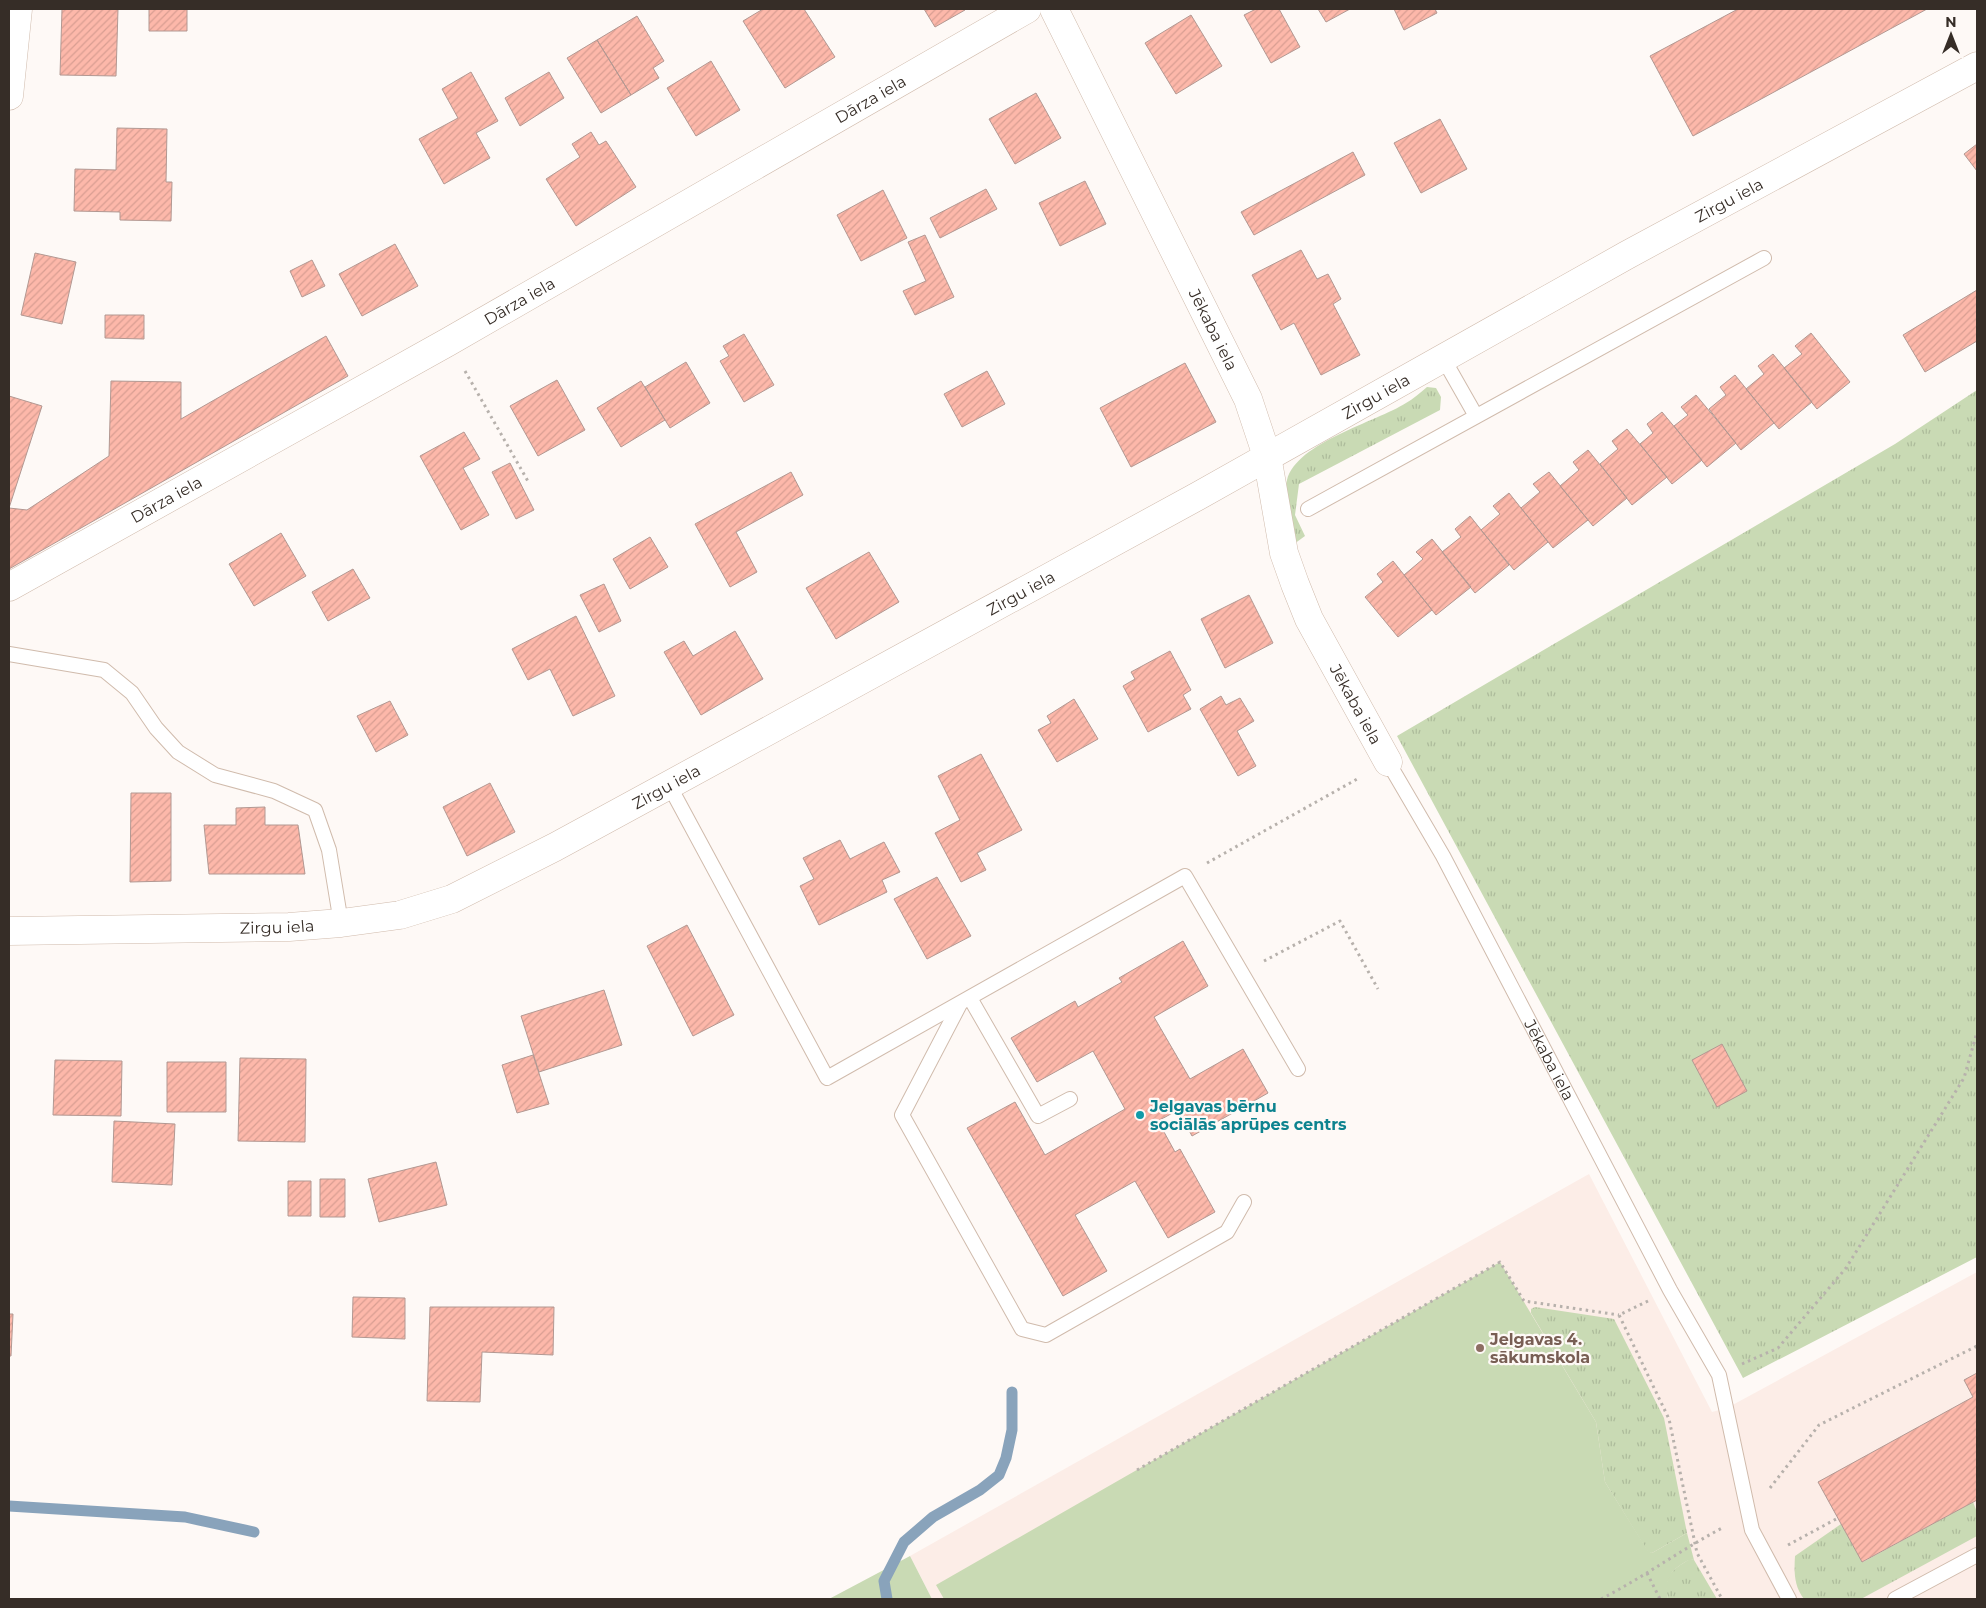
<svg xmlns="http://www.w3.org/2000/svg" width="1986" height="1608" font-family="Montserrat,sans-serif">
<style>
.education{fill:#fcede7}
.grass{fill:url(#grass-tufts)}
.park{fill:#c9dab4}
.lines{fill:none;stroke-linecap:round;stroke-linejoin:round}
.stream{stroke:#89a3bb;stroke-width:11}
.building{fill:url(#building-hatch);stroke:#b29892}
.lane-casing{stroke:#d0bbac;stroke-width:16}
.street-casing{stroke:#d0bbac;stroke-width:29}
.secondary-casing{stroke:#d0bbac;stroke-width:29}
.path{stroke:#b7b1ac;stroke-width:3;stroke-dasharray:2.5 4;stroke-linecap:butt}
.lane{stroke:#fff;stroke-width:14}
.street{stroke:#fff;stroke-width:28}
.secondary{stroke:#fff;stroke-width:28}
.culture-dot{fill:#0f9aa8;stroke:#fef9f6;stroke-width:2}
.education-dot{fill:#8d6e63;stroke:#fef9f6;stroke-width:2}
.labels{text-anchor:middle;stroke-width:4.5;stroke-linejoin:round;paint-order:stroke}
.street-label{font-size:16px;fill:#362d27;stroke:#fef9f6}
.culture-label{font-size:16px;font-weight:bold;fill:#0d838f;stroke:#fef9f6;text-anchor:start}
.education-label{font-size:16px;font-weight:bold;fill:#785e54;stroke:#fef9f6;text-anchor:start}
</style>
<defs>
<pattern id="grass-tufts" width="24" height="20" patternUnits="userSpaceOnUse" patternTransform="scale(1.25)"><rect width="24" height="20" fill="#c9dab4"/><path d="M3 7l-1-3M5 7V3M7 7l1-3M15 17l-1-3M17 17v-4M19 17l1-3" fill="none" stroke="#adbb9b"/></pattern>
<pattern id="building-hatch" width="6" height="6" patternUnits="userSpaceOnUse" patternTransform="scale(1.25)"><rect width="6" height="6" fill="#fdb8aa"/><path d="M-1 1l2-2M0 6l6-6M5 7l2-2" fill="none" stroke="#d99e92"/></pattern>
</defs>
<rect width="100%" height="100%" fill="#fef9f6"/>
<path class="education" d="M1589,1174l123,238 15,-4 250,-136v327h-1045l-22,-43z"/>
<path class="grass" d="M1427,387l9,1 5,9 -1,13 -141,74 -4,31 10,21 -11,8c-4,-20 -12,-44 -7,-64 10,-38 89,-58 119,-77 7,-4 14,-10 21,-16z
M1977,390v867l-234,121 -346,-642 498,-292z
M1535,1307l79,12 50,99 23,115 -35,20 -4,-1 -43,-70 -9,-60 -65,-109v-4z
M1973,1502l4,10v24l-116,63h-57c-10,-13 -10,-27 -9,-43l46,-32 22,38z
M1690,1559l4,1 23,39h-49c-5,-23 3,-29 22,-40z"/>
<path class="park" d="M1500,1262l96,160 9,60 43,69 4,2 35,-20 7,27c-5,-1 -7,1 -12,4 -14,8 -17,19 -14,35h-724l-8,-14z
M910,1556l22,43h-103z"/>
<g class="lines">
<path class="stream" d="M9,1506l176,11 69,15
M887,1599l-3,-18 20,-39 29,-25 47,-27 19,-15 7,-17 6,-28v-38"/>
</g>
<path class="building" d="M62,9h56l-2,67 -56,-1z
M149,9h38v22h-38z
M763,9h41l31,48 -50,31 -42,-67z
M924,9h40l1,1 -30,17z
M1256,9h23l21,38 -29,16 -27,-48z
M1318,9h32l-24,13z
M1394,9h41l2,4 -33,17z
M1738,9h189l-234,127 -43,-80z
M1191,15l31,51 -46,28 -31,-51z
M637,16l27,45 -11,7 6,10 -28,17 -34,-55z
M597,40l34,55 -30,18 -34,-55z
M711,61l29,49 -44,26 -29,-48z
M471,72l27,49 -22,12 14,25 -46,26 -25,-45 39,-21 -16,-29z
M549,72l15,26 -44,28 -15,-28z
M1036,93l25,45 -46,26 -26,-45z
M1440,119l27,50 -46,24 -27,-50z
M117,128l50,1 -1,53h6l-1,39 -51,-1v-8l-46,-1 1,-42 41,1z
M591,132l8,13 7,-4 30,46 -60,39 -30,-47 34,-22 -8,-13z
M1977,144v27l-13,-17z
M1353,152l12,23 -111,60 -13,-23z
M1085,181l21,43 -46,22 -21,-43z
M986,189l11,20 -57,29 -10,-20z
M883,190l24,48 -46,23 -24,-46z
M925,235l29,62 -39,18 -12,-24 23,-10 -18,-39z
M395,244l23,42 -56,30 -23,-42z
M1301,250l16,29 11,-5 13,25 -8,5 27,51 -39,20 -27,-52 -13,7 -29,-55z
M35,253l41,9 -14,62 -41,-9z
M312,260l13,26 -23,11 -12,-26z
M1977,290v51l-52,31 -22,-37z
M105,315h39v24l-39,-1z
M1811,333l39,49 -33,27 -33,-41 18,-14 -7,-8z
M744,334l30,51 -30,17 -24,-41 9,-5 -6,-10z
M326,336l22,40 -339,193v-173l33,10 -33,102 18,2 82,-54 2,-75 70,1v37z
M1773,354l39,48 -33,27 -33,-40 18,-15 -6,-8z
M686,362l24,41 -40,25 -25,-41z
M1185,363l31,59 -85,45 -31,-59z
M987,371l18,33 -43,23 -18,-33z
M1735,375l39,48 -33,27 -32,-41 17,-14 -6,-8z
M557,380l28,50 -47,26 -28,-50z
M641,381l24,39 -44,27 -24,-39z
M1696,395l40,48 -29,24 -33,-41 14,-11 -7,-8z
M1662,412l40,48 -30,24 -32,-40 13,-11 -6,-9z
M1627,429l40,48 -35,28 -32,-41 18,-15 -6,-8z
M464,432l16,27 -17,9 26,47 -28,15 -41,-74z
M1588,450l39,48 -34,28 -33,-40 19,-16 -6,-8z
M510,463l24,47 -18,9 -24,-47z
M791,472l12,23 -67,37 21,40 -27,15 -35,-63z
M1549,472l39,48 -35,28 -32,-40 19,-16 -7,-8z
M1509,493l39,49 -34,28 -33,-40 19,-16 -7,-8z
M1470,516l39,49 -34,28 -33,-41 19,-15 -6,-8z
M281,533l25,43 -52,30 -25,-42z
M650,537l18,30 -38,22 -17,-30z
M1432,539l39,48 -35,28 -32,-40 19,-16 -7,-7z
M869,552l30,50 -63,37 -30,-51z
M1393,561l39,49 -34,27 -33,-40 18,-15 -6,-8z
M353,569l17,29 -42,23 -16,-29z
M604,584l17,37 -22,11 -19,-37z
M1249,595l24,48 -48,25 -24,-49z
M576,616l39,80 -42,20 -23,-47 -22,11 -16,-31z
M735,631l28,48 -62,36 -37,-63 20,-11 9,15z
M1170,651l21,39 -8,5 8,14 -43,23 -25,-46 12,-7 -4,-7z
M1221,696l5,9 14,-7 14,23 -17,10 19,35 -18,10 -38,-67z
M1074,699l24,40 -41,23 -19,-32 13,-7 -4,-7z
M390,701l18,34 -32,17 -19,-36z
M981,754l41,76 -45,23 9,17 -25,12 -26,-49 25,-13 -22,-44z
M490,783l25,49 -48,24 -24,-49z
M131,793h40v88l-41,1z
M265,807v18h33l7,49h-96l-5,-49h32v-17z
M840,840l10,19 34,-17 16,30 -18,8 5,12 -68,33 -19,-39 14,-7 -11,-21z
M937,877l34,59 -44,23 -33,-60z
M687,925l47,90 -41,21 -46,-90z
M1183,941l25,45 -54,31 36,62 53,-30 25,44 -76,43 -14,-26 -20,11 17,31 5,-3 35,63 -47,26 -33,-57 -60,34 32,56 -44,25 -96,-168 48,-26 30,53 80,-46 -32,-58 -56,31 -26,-44 64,-37 3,6 44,-25 -3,-4z
M604,990l18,55 -83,27 -18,-56z
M1722,1044l25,47 -30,16 -25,-47z
M533,1055l16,49 -32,9 -15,-48z
M240,1058l66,1 -1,83 -67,-1z
M55,1060l67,1 -1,55 -68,-1z
M167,1062h59v50h-59z
M114,1121l61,3 -3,61 -60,-3z
M436,1162l11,43 -68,17 -11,-43z
M320,1179h25v38h-25z
M288,1181h23v35h-23z
M353,1297l52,1v41l-53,-2z
M430,1307h124l-1,48 -71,-3 -2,50 -53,-1z
M9,1314h4l-2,42h-2z
M1977,1373v127l-115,62 -44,-80 155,-85 -9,-17z"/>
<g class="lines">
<g class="lane-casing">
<g id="lane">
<path d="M1443,358l33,58"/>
<path d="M1308,509l456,-251"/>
<path d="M9,654l95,16 28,23 24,35 22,24 37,23 59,16 41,19 14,40 12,73"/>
<path id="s1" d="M1388,762l55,94 227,434 49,85 33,155 37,69"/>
<path d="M669,785l158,293 358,-202 113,193"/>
<path d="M970,998l68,118 32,-17"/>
<path d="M960,1004l-58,111 120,214 24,6 181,-103 17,-30"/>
<path d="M1895,1599l82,-44"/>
</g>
</g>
<g class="street-casing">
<g id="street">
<path id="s2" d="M1054,9l194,390 19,57 17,97 11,31 14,35 79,143"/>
<path id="s3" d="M9,587l439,-245 579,-333"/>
<path id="s4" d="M9,931l280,-4 52,-4 59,-8 52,-16 103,-52 114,-62 529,-289 429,-241 350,-189"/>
</g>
</g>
<g class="secondary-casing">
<path id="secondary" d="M9,96l9,-87"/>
</g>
<path class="path" d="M465,371l64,112
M1207,863l152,-85
M1264,961l76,-40 38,68
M1648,1301l-29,14 50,104 28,134 25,46
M1742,1364l36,-16 68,-80 118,-190 13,-46
M1137,1470l363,-208 24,39 95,14
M1770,1488l49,-63 158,-79
M1788,1545l50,-27
M1647,1573l13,26
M1601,1599c43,-22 81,-50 123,-72"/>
<use href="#lane" class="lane"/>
<use href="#street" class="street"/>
<use href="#secondary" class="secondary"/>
</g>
<circle class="culture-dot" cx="1140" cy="1115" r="5"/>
<circle class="education-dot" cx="1480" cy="1348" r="5"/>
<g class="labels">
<g class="street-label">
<text dy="6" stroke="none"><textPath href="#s3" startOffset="990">Dārza iela</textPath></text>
<text dy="6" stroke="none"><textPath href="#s4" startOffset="1902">Zirgu iela</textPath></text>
<text dy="6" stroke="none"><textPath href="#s3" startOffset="585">Dārza iela</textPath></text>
<text dy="6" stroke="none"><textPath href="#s2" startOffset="358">Jēkaba iela</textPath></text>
<text dy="6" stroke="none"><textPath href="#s4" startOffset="1498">Zirgu iela</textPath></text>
<text dy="6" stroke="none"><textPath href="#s3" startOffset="180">Dārza iela</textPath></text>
<text dy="6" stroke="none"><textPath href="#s4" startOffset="1092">Zirgu iela</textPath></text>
<text dy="6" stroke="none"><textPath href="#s2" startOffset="762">Jēkaba iela</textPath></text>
<text dy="6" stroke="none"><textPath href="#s4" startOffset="688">Zirgu iela</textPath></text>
<text dy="6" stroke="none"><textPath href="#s4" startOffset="268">Zirgu iela</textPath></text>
<text dy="6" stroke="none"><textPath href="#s1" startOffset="339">Jēkaba iela</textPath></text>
</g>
<g class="culture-label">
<text x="1150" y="1112">Jelgavas bērnu<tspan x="1150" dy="18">sociālās aprūpes centrs</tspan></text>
</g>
<g class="education-label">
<text x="1490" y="1345">Jelgavas 4.<tspan x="1490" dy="18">sākumskola</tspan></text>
</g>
</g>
<rect width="1986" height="1608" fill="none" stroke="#362d27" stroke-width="20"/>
<g transform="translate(1951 35)" stroke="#fef9f6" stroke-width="4" paint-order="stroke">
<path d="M0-4L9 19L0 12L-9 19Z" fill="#362d27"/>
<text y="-8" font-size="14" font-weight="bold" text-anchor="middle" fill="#362d27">N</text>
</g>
</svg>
